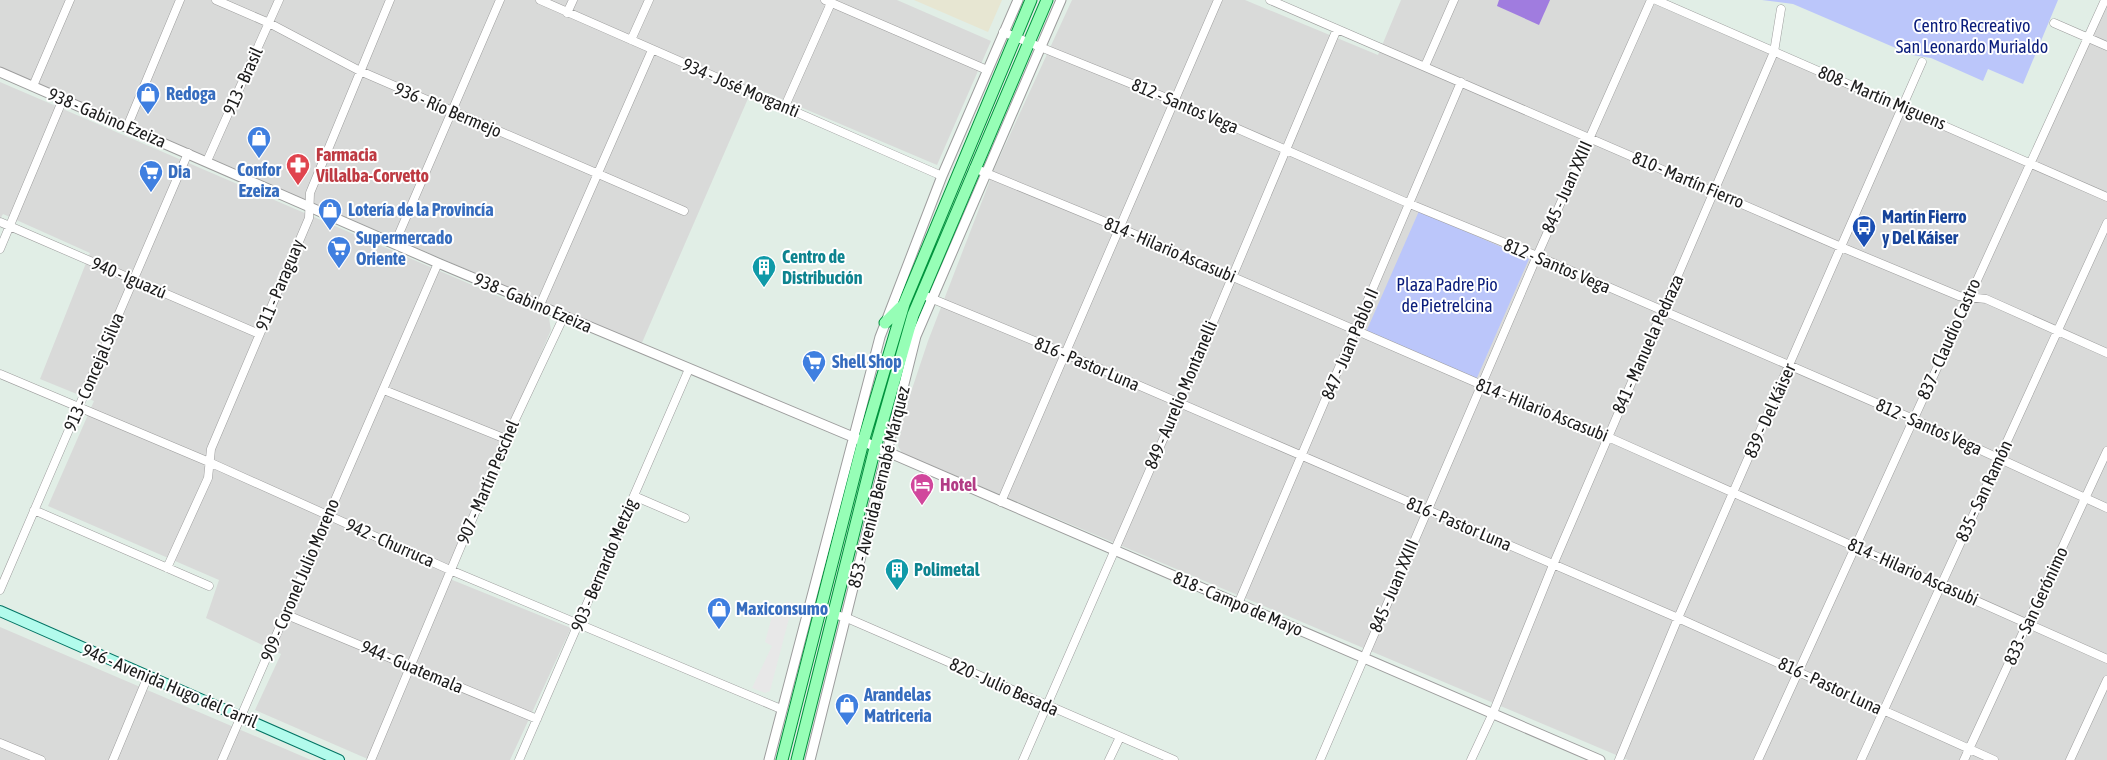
<svg xmlns="http://www.w3.org/2000/svg" width="2107" height="760" font-family="'Asap Condensed',sans-serif">
<style>
.residential{fill:#d9dad9}
.industrial{fill:#e7e6d2}
.park{fill:#bbc6fa}
.pitch{fill:#a07cdf}
.parking{fill:#e8e8e8}
.lines{fill:none;stroke-linecap:round;stroke-linejoin:round}
.minor-casing{stroke:#9d9d9d;stroke-width:9}
.tertiary-casing{stroke:#9d9d9d;stroke-width:11}
.secondary-casing{stroke:#027363;stroke-width:12}
.primary-casing{stroke:#00933d;stroke-width:13}
.minor{stroke:#fff;stroke-width:8}
.tertiary{stroke:#fff;stroke-width:9}
.secondary{stroke:#b2fbec;stroke-width:10}
.primary{stroke:#96feb6;stroke-width:11}
.labels{text-anchor:middle;stroke-width:4;stroke-linejoin:round;paint-order:stroke}
.park-label{font-size:18px;fill:#091c7b;stroke:#fff}
.street-label{font-size:18px;fill:#1c1c1c;stroke:#fff}
.shop-label{font-size:18px;font-weight:bold;fill:#366cbe;stroke:#fff;text-anchor:start}
.health-label{font-size:18px;font-weight:bold;fill:#be3a42;stroke:#fff;text-anchor:start}
.transit-label{font-size:18px;font-weight:bold;fill:#164399;stroke:#fff;text-anchor:start}
.culture-label{font-size:18px;font-weight:bold;fill:#0d838f;stroke:#fff;text-anchor:start}
.hotel-label{font-size:18px;font-weight:bold;fill:#b23c85;stroke:#fff;text-anchor:start}
</style>
<rect width="100%" height="100%" fill="#e1eee6"/>
<path class="residential" d="M0,0h897l94,41 -54,124 -184,-78 -112,258 -641,-278z
M1072,0h173l133,55 23,-55h244l386,168 76,-163v755h-479l-726,-307 -4,-7 7,-36 23,-69 68,-176z
M0,82l549,236 2,12 -106,247 126,51 -61,132h-140l-115,-50 26,-56 -75,-36 13,-38 -171,-74 46,-105 -54,-22 50,-126 -87,-39 -3,5z
M0,627l311,133h-311z"/>
<path class="industrial" d="M914,0h88l-14,32z"/>
<path class="park" d="M1762,0h296l-35,84 -35,-15 -5,12 -52,-23 -19,-3 -119,-51z
M1419,211l110,48 -53,121 -110,-48z"/>
<path class="pitch" d="M1499,0h51l-11,25 -42,-19z"/>
<path class="parking" d="M786,602l7,1 -23,88 -5,2 -13,-5 20,-42 -7,-4 7,-26 7,2z"/>
<g class="lines">
<g class="minor-casing">
<path id="minor" d="M216,0l53,23 91,48 324,140
M540,0l402,176
M825,0l162,70
M1270,0l571,247 118,49 27,3 121,54
M1656,0l451,197
M567,13l6,-13
M2054,23l53,23
M1003,32l171,69 236,103 127,52 376,163 194,89
M631,40l18,-40
M1425,66l29,-66
M33,86l37,-86
M785,106l46,-103
M127,127l53,-127
M207,161l72,-161
M974,168l146,60 362,157 126,52 499,222
M0,222l259,112
M395,243l105,-243
M0,249l63,-150
M928,297l138,57 612,264 316,142
M540,305l112,-255
M0,374l209,88 241,108 331,139
M384,390l122,49
M634,496l51,22
M1001,502l217,-502
M34,510l175,76
M167,568l41,-90 3,-29 98,-231 1,-25 80,-193
M0,590l188,-437
M1238,604l223,-522
M833,614l14,4 327,142
M287,615l250,104
M0,743l41,17
M113,760l35,-84
M222,760l216,-497
M371,760l135,-321 58,-123
M519,760l170,-391
M1023,760l156,-357 158,-374
M1109,760l11,-23
M1320,760l217,-504 114,-256
M1471,760l22,-47 60,-148 221,-513 7,-43
M1619,760l59,-142 244,-556
M1758,760l347,-760
M1861,760l246,-537
M1964,760l143,-309
M2070,760l37,-80"/>
</g>
<g class="tertiary-casing">
<path id="tertiary" d="M0,72l438,191 415,174 747,323
M769,760l111,-423 62,-161 76,-176
M810,760l106,-424 145,-336"/>
</g>
<g class="secondary-casing">
<path id="secondary" d="M0,611l339,149"/>
</g>
<g class="primary-casing">
<path id="primary" d="M885,323l16,-16
M782,760l81,-318 41,-138 127,-304
M797,760l78,-312 38,-133 134,-315"/>
</g>
<use href="#minor" class="minor"/>
<use href="#tertiary" class="tertiary"/>
<use href="#secondary" class="secondary"/>
<use href="#primary" class="primary"/>
</g>
<defs>
<g id="shop-pin" transform="scale(1.25)"><path d="M0 17L-7.5 6A9.5 9.5 0 1 1 7.5 6Z" fill="#3f7fe0" stroke="#fff"/><path d="M-5-2.5h2.3a2.7 3.5 0 0 1 5.4 0H5L5.5 6h-11ZM-1.5-2.5h3a1.5 2.3 0 0 0-3 0Z" fill="#fff"/></g>
<g id="pharmacy-pin" transform="scale(1.25)"><path d="M0 17L-7.5 6A9.5 9.5 0 1 1 7.5 6Z" fill="#e0444e" stroke="#fff"/><path d="M-2-6h4v4h4v4h-4v4h-4v-4h-4v-4h4Z" fill="#fff"/></g>
<g id="supermarket-pin" transform="scale(1.25)"><path d="M0 17L-7.5 6A9.5 9.5 0 1 1 7.5 6Z" fill="#3f7fe0" stroke="#fff"/><path d="M-6-5.5h2.5l.6 2H6L4.5 2H-2.5L-4.4-4H-6ZM-1.5 3.2a1.3 1.3 0 1 0 .1 0ZM3 3.2a1.3 1.3 0 1 0 .1 0Z" fill="#fff"/></g>
<g id="bus-pin" transform="scale(1.25)"><path d="M0 17L-7.5 6A9.5 9.5 0 1 1 7.5 6Z" fill="#1a4fb4" stroke="#fff"/><path d="M-5-6H5V4H4V6H2V4H-2V6H-4V4H-5ZM-3.5-4V0h7V-4ZM-3.5 1.2v1.5H-2V1.2ZM2 1.2v1.5H3.5V1.2Z" fill="#fff"/></g>
<g id="building-pin" transform="scale(1.25)"><path d="M0 17L-7.5 6A9.5 9.5 0 1 1 7.5 6Z" fill="#0f9aa8" stroke="#fff"/><path d="M-4-6H4V6H1V3H-1V6H-4ZM-2.5-4.3h1.7v1.8h-1.7ZM.8-4.3h1.7v1.8H.8ZM-2.5-1h1.7V.8h-1.7ZM.8-1h1.7V.8H.8Z" fill="#fff"/></g>
<g id="hotel-pin" transform="scale(1.25)"><path d="M0 17L-7.5 6A9.5 9.5 0 1 1 7.5 6Z" fill="#d1479c" stroke="#fff"/><path d="M-6-4.5h1.5V1H6V5H4.5V3h-9V5H-6ZM-4 0a1.8 1.8 0 1 1 3.6 0ZM.5 0V-2.5h3Q6-2.5 6 0Z" fill="#fff"/></g>
</defs>
<g fill-rule="evenodd">
<use href="#shop-pin" x="148" y="94"/>
<use href="#shop-pin" x="259" y="138"/>
<use href="#pharmacy-pin" x="298" y="165"/>
<use href="#supermarket-pin" x="151" y="172"/>
<use href="#shop-pin" x="330" y="210"/>
<use href="#bus-pin" x="1864" y="227"/>
<use href="#supermarket-pin" x="339" y="248"/>
<use href="#building-pin" x="764" y="267"/>
<use href="#supermarket-pin" x="814" y="362"/>
<use href="#hotel-pin" x="922" y="485"/>
<use href="#building-pin" x="897" y="570"/>
<use href="#shop-pin" x="719" y="609"/>
<use href="#shop-pin" x="847" y="705"/>
</g>
<g class="labels">
<g class="park-label">
<text x="1972" y="32">Centro Recreativo<tspan x="1972" dy="21">San Leonardo Murialdo</tspan></text>
<text x="1447" y="291">Plaza Padre Pio<tspan x="1447" dy="21">de Pietrelcina</tspan></text>
</g>
<g class="street-label">
<text transform="translate(243 81) rotate(-66)" y="6">913 - Brasil</text>
<text transform="translate(741 88) rotate(23)" y="6">934 - José Morganti</text>
<text transform="translate(1882 98) rotate(23)" y="6">808 - Martín Miguens</text>
<text transform="translate(1185 106) rotate(23)" y="6">812 - Santos Vega</text>
<text transform="translate(448 110) rotate(23)" y="6">936 - Río Bermejo</text>
<text transform="translate(107 118) rotate(23)" y="6">938 - Gabino Ezeiza</text>
<text transform="translate(1688 180) rotate(23)" y="6">810 - Martín Fierro</text>
<text transform="translate(1567 187) rotate(-66)" y="6">845 - Juan XXIII</text>
<text transform="translate(1170 250) rotate(23)" y="6">814 - Hilario Ascasubi</text>
<text transform="translate(1557 266) rotate(23)" y="6">812 - Santos Vega</text>
<text transform="translate(129 278) rotate(23)" y="6">940 - Iguazú</text>
<text transform="translate(280 285) rotate(-67)" y="6">911 - Paraguay</text>
<text transform="translate(533 303) rotate(23)" y="6">938 - Gabino Ezeiza</text>
<text transform="translate(1949 339) rotate(-66)" y="6">837 - Claudio Castro</text>
<text transform="translate(1350 344) rotate(-67)" y="6">847 - Juan Pablo II</text>
<text transform="translate(1648 344) rotate(-66)" y="6">841 - Manuela Pedraza</text>
<text transform="translate(1087 364) rotate(23)" y="6">816 - Pastor Luna</text>
<text transform="translate(94 372) rotate(-67)" y="6">913 - Concejal Silva</text>
<text transform="translate(1181 395) rotate(-67)" y="6">849 - Aurelio Montanelli</text>
<text transform="translate(1542 410) rotate(22)" y="6">814 - Hilario Ascasubi</text>
<text transform="translate(1770 411) rotate(-66)" y="6">839 - Del Káiser</text>
<text transform="translate(1929 427) rotate(24)" y="6">812 - Santos Vega</text>
<text transform="translate(488 482) rotate(-67)" y="6">907 - Martín Peschel</text>
<text transform="translate(879 487) rotate(-76)" y="6">853 - Avenida Bernabé Márquez</text>
<text transform="translate(1984 491) rotate(-65)" y="6">835 - San Ramón</text>
<text transform="translate(1459 524) rotate(23)" y="6">816 - Pastor Luna</text>
<text transform="translate(390 543) rotate(24)" y="6">942 - Churruca</text>
<text transform="translate(604 565) rotate(-67)" y="6">903 - Bernardo Metzig</text>
<text transform="translate(1913 572) rotate(24)" y="6">814 - Hilario Ascasubi</text>
<text transform="translate(300 580) rotate(-67)" y="6">909 - Coronel Julio Moreno</text>
<text transform="translate(1394 586) rotate(-67)" y="6">845 - Juan XXIII</text>
<text transform="translate(1238 604) rotate(23)" y="6">818 - Campo de Mayo</text>
<text transform="translate(2036 606) rotate(-65)" y="6">833 - San Gerónimo</text>
<text transform="translate(412 667) rotate(23)" y="6">944 - Guatemala</text>
<text transform="translate(170 686) rotate(23)" y="6">946 - Avenida Hugo del Carril</text>
<text transform="translate(1830 686) rotate(25)" y="6">816 - Pastor Luna</text>
<text transform="translate(1004 687) rotate(24)" y="6">820 - Julio Besada</text>
</g>
<g class="shop-label">
<text x="166" y="100">Redoga</text>
<text x="259" y="176" text-anchor="middle">Confor<tspan x="259" dy="21">Ezeiza</tspan></text>
<text x="168" y="178">Dia</text>
<text x="348" y="216">Lotería de la Provincía</text>
<text x="356" y="244">Supermercado<tspan x="356" dy="21">Oriente</tspan></text>
<text x="832" y="368">Shell Shop</text>
<text x="736" y="615">Maxiconsumo</text>
<text x="864" y="701">Arandelas<tspan x="864" dy="21">Matriceria</tspan></text>
</g>
<g class="health-label">
<text x="316" y="161">Farmacia<tspan x="316" dy="21">Villalba-Corvetto</tspan></text>
</g>
<g class="transit-label">
<text x="1882" y="223">Martín Fierro<tspan x="1882" dy="21">y Del Káiser</tspan></text>
</g>
<g class="culture-label">
<text x="782" y="263">Centro de<tspan x="782" dy="21">Distribución</tspan></text>
<text x="914" y="576">Polimetal</text>
</g>
<g class="hotel-label">
<text x="940" y="491">Hotel</text>
</g>
</g>
</svg>
